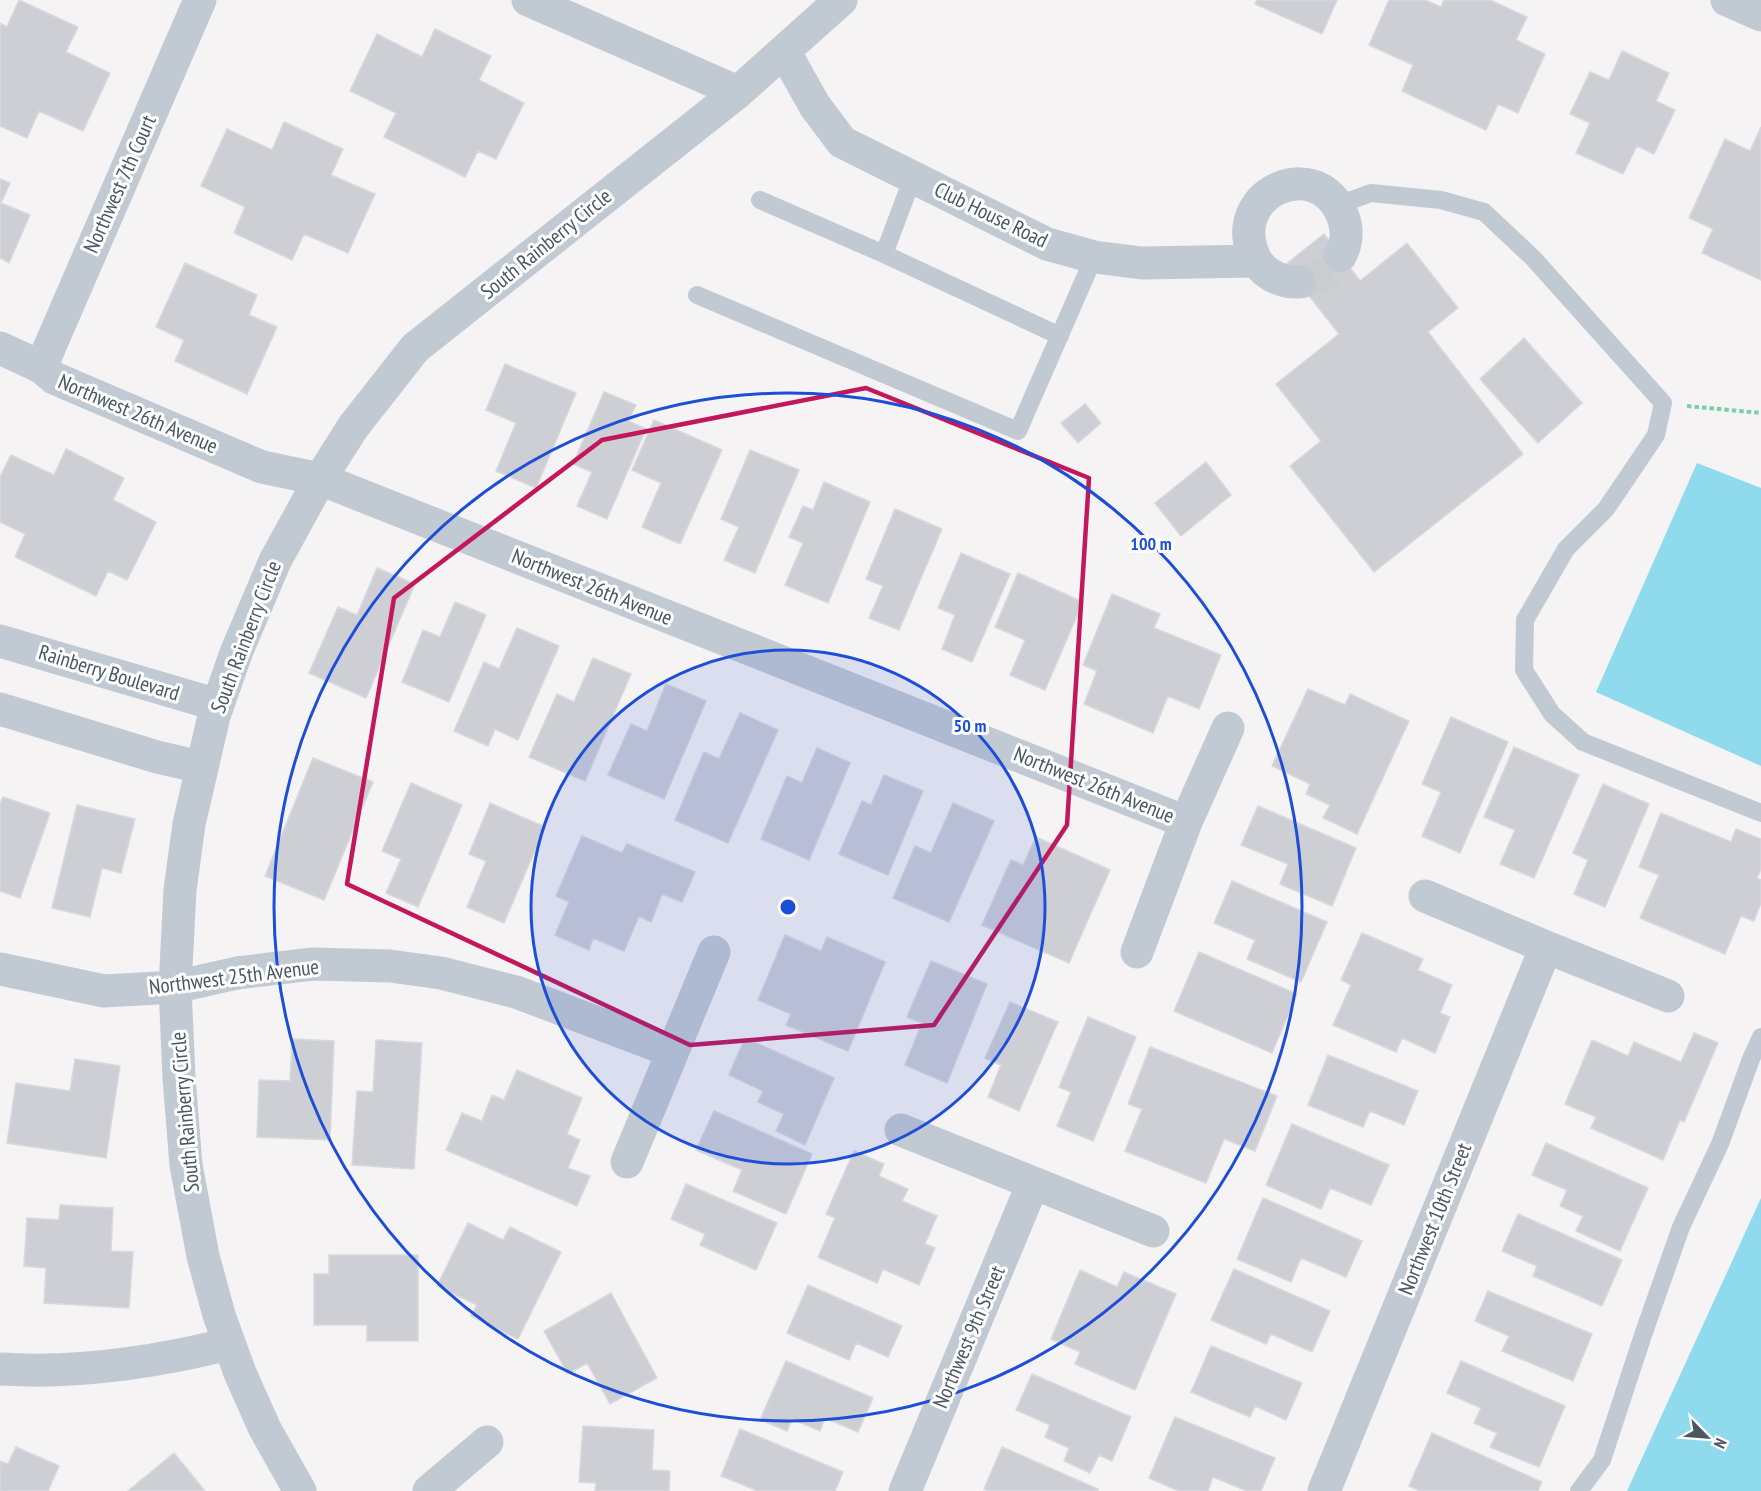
<svg xmlns="http://www.w3.org/2000/svg" width="1761" height="1491" font-family="'PT Sans Narrow',sans-serif">
<style>
.water{fill:#90daee}
.building{fill:#cdcfd5;stroke:#d7d9de;stroke-width:1.5}
.lines{fill:none;stroke-linecap:round;stroke-linejoin:round}
.minor-tunnel{stroke:#caccce;stroke-width:33;stroke-dasharray:33 16;stroke-linecap:butt}
.path{stroke:#7ad0a6;stroke-width:4;stroke-dasharray:4.5 3;stroke-linecap:butt}
.service{stroke:#c1cad2;stroke-width:18}
.minor{stroke:#c1cad2;stroke-width:33}
.marked{fill:none;stroke:#c2185b;stroke-width:4.5;stroke-linejoin:round}
.ring{fill:none;stroke:#1d4ed8;stroke-width:3}
.labels{text-anchor:middle;stroke-width:6;stroke-linejoin:round;paint-order:stroke}
.street-label{font-size:21px;fill:#4a5661;stroke:#fff}
.centre{fill:#1d4ed8;stroke:#fff;stroke-width:3}
.ring-label{font-size:18px;text-anchor:middle;font-weight:bold;fill:#1d4ed8;stroke:#fff;stroke-width:6;stroke-linejoin:round;paint-order:stroke}
</style>
<rect width="100%" height="100%" fill="#f5f3f3"/>
<path class="water" d="M1697,463l64,25v278l-165,-74z
M1761,1198v293h-134z"/>
<path class="building" d="M19,0l59,27 -12,25 44,21 -27,58 -44,-20 -12,27 -27,-12v-103l7,4z
M1257,0h80l-15,34 -67,-30z
M1389,0h36l16,7 3,-7h46l37,17 -11,23 29,14 -27,59 -20,-9 -12,26 -84,-39 11,-26 -44,-20z
M435,29l56,27 -12,24 45,23 -28,56 -18,-8 -13,26 -81,-40 12,-24 -46,-22 27,-57 45,23z
M1622,51l47,22 -13,28 19,9 -21,44 -17,-8 -14,28 -47,-21 14,-30 -20,-9 20,-42 19,8z
M284,122l59,27 -12,26 44,19 -27,59 -44,-19 -12,26 -58,-27 11,-26 -44,-21 26,-57 45,21z
M1761,127v153l-59,-27 11,-24 -24,-11 36,-79 25,12z
M0,179l10,4 -9,20 29,12 -21,48 -9,-5z
M1324,234l36,47 47,-38 51,65 -30,24 95,122 -149,118 -84,-106 31,-25 -45,-57 63,-50 -54,-69z
M185,263l72,32 -8,20 28,12 -30,67 -72,-33 9,-21 -28,-13z
M1524,338l58,65 -44,40 -58,-64z
M505,364l71,29 -40,95 -40,-17 20,-48 -30,-13z
M604,392l32,13 -8,16 18,8 -39,90 -30,-13 15,-34 -19,-8z
M1085,404l16,19 -23,20 -17,-20z
M654,420l68,30 -42,94 -38,-17 19,-44 -29,-13z
M66,449l58,29 -11,22 43,22 -29,58 -19,-9 -12,25 -81,-39 10,-23 -25,-12v-45l11,-22 43,20z
M750,450l49,20 -44,103 -31,-13 15,-33 -18,-8z
M1206,462l25,33 -50,41 -26,-33z
M824,482l46,20 -42,101 -43,-18 18,-42 -14,-6 14,-31 10,4z
M895,509l47,20 -43,101 -30,-12 14,-32 -17,-7z
M961,553l49,21 -38,88 -30,-13 13,-34 -17,-7z
M377,568l38,16 -49,114 -57,-25 29,-66 19,8z
M1018,573l65,29 -38,88 -35,-15 15,-35 -30,-13z
M1112,594l48,20 -6,14 67,27 -22,54 -31,-13 -15,37 -69,-29 13,-33 -14,-6z
M455,602l31,13 -37,87 -47,-20 21,-52 17,7z
M517,628l42,18 -41,94 -23,-11 -7,17 -34,-15 30,-69 15,7z
M593,658l38,16 -46,107 -56,-24 28,-63 17,8z
M666,684l40,17 -42,98 -56,-24 23,-51 16,7z
M1308,689l37,16 5,-11 59,27 -52,113 -34,-16 7,-13 -24,-11 4,-10 -38,-18z
M740,713l38,17 -50,113 -53,-23 29,-68 15,7z
M1451,717l57,25 -48,111 -38,-17 19,-44 -19,-8z
M1514,747l65,28 -45,103 -34,-14 15,-34 -31,-13z
M817,748l33,15 -41,97 -48,-21 26,-63 15,7z
M313,758l60,24 -49,118 -59,-24z
M884,775l39,16 -35,84 -49,-21 23,-53 9,4z
M411,783l51,22 -44,102 -32,-14 15,-34 -19,-8z
M1603,784l46,20 -44,103 -31,-13 14,-34 -15,-7z
M3,797l47,16 -30,85 -20,-7v-86z
M490,803l55,24 -41,96 -37,-16 19,-46 -17,-7z
M953,803l41,18 -45,101 -56,-24 22,-52 16,7z
M77,805l58,14 -14,54 -19,-5 -12,49 -38,-9z
M1258,806l98,42 -24,58 -52,-22 8,-20 -47,-19z
M1661,813l70,29 5,-13 25,10v30l-4,9 4,2v23l-7,18 -13,-5 -16,38 -85,-36 19,-43 -20,-8z
M582,836l40,17 5,-9 68,28 -13,30 -20,-8 -11,28 -12,-6 -15,35 -31,-13 -4,12 -34,-15 14,-33 -13,-6z
M1036,837l74,33 -41,93 -87,-38 29,-65 12,5z
M1232,881l95,41 -26,60 -54,-23 8,-19 -41,-17z
M1362,933l61,26 -5,11 34,15 -12,28 10,4 -15,36 -33,-15 -6,14 -63,-27 18,-40 -10,-5z
M785,935l36,16 6,-14 58,25 -37,89 -62,-26 5,-11 -33,-14z
M1199,952l98,42 -25,59 -98,-42z
M931,961l56,23 -40,99 -42,-18 17,-42 -15,-6z
M1010,1002l48,20 -39,89 -31,-14 13,-32 -16,-7z
M1088,1017l48,20 -43,104 -36,-15 14,-34 -12,-5z
M1694,1033l24,10 -34,79 -4,-2 -17,40 -72,-32 5,-11 -31,-13 27,-64 36,16 6,-14 47,20z
M745,1038l89,40 -29,67 -29,-14 8,-17 -26,-12 5,-11 -34,-16z
M292,1039l42,2 -4,99 -73,-3 2,-57 31,1z
M376,1040l46,3 -8,126 -62,-4 5,-74 16,1z
M1150,1047l127,49 -22,55 -31,-12 -18,44 -81,-32 17,-42 -14,-5z
M1328,1055l90,36 -14,34 -34,-14 -7,16 -55,-22z
M75,1059l45,7 -14,92 -99,-15 9,-60 54,8z
M517,1070l65,28 -15,36 13,6 -12,28 22,8 -13,30 -131,-56 16,-37 20,8 10,-26 12,5z
M714,1111l98,43 -26,60 -53,-23 9,-21 -46,-20z
M1292,1124l97,41 -18,40 -41,-17 -9,21 -55,-24z
M1546,1143l102,45 -28,63 -44,-20 7,-15 -23,-10 7,-16 -35,-15z
M854,1151l30,13 -5,12 29,13 -6,12 35,15 -12,28 10,4 -16,37 -36,-16 -6,14 -59,-26 17,-39 -9,-4z
M686,1184l91,39 -21,47 -56,-25 5,-11 -34,-15z
M1263,1198l99,43 -16,36 -45,-19 -10,24 -54,-23z
M60,1205l53,3 -2,43 22,1 -4,56 -85,-5 2,-35 -22,-2 3,-48 32,2z
M1518,1214l104,46 -20,46 -69,-30 4,-10 -35,-15z
M468,1223l35,17 7,-13 51,25 -43,87 -47,-23 6,-11 -40,-19z
M329,1255h89v86h-51v-16h-53v-51h15z
M1234,1269l96,42 -18,41 -41,-18 -5,10 -55,-24z
M1080,1270l37,17 7,-15 52,22 -41,96 -60,-26 5,-12 -29,-13z
M808,1285l94,41 -14,31 -32,-14 -7,17 -62,-27z
M1488,1291l104,43 -19,47 -71,-30 7,-15 -34,-15z
M611,1293l46,85 -47,26 -23,-41 -19,11 -24,-43z
M1211,1346l91,37 -16,37 -31,-14 -5,11 -59,-25z
M786,1361l87,37 -15,34 -33,-14 -5,13 -28,-12 -5,12 -27,-11z
M1461,1361l104,45 -26,61 -49,-20 7,-14 -23,-10 7,-15 -34,-15z
M1032,1374l99,43 -19,44 -13,-6 -9,18 -26,-12 5,-13 -24,-11 5,-12 -34,-15z
M1175,1417l100,41 -14,33h-14l-34,-14 -5,14h-29l-30,-13z
M583,1426l71,4 -2,40 18,1 -1,20h-74l1,-8 -17,-1z
M740,1429l103,43 -8,19h-77l-37,-15z
M1432,1433l110,49 -4,9h-118l-11,-5z
M16,1447l43,19 -11,25h-48v-30l8,3z
M1002,1447l96,42v2h-109l-5,-2z
M174,1453l31,38h-77z"/>
<g class="lines">
<path class="minor-tunnel" d="M1299,282c18,-2 32,-10 41,-26"/>
<path class="path" d="M1687,406l74,7"/>
<path class="service" d="M913,177l-29,77 176,82
M760,200l124,54
M1338,205l33,-12 70,7 43,12 49,46 130,145 -7,32 -50,74 -40,40 -41,71 -1,50 28,44 31,28 178,71
M697,295l321,136 76,-174
M1579,1491l23,-31 41,-125 38,-108 39,-83 31,-85 10,-22"/>
<path class="minor" d="M528,0l210,92
M1727,0l34,15
M784,51l31,55 27,36 205,102 47,13 48,6 114,-2
M1299,282c-18,1 -38,-9 -45,-26 -27,-62 59,-102 87,-44 7,14 7,30 -1,44
M0,348l41,19 13,11 208,89 58,12 866,343
M41,367l159,-367
M0,641l218,64
M0,709l157,48 44,10
M1425,896l121,51 122,49
M1137,952l49,-130 42,-94
M0,969l104,22 71,-4 62,-14 76,-9 77,2 51,7 75,19 156,59
M901,1130l252,101
M627,1162l87,-210
M0,1369c76,5 156,-7 229,-25
M300,1491l-35,-62 -25,-56 -21,-58 -16,-59 -17,-91 -7,-87 -4,-91 5,-97 9,-66 25,-108 22,-63 39,-92 45,-82 33,-52 62,-79 323,-256 103,-92
M429,1491l58,-49
M905,1491l128,-308
M1324,1491l222,-544"/>
</g>
<path class="marked" d="M866,388l223,90 -22,347 -133,200 -244,20 -343,-161 47,-286 208,-158z"/>
<circle cx="788" cy="907" r="257" fill="#1d4ed8" fill-opacity=".12"/>
<g class="ring">
<circle cx="788" cy="907" r="257"/>
<circle cx="788" cy="907" r="514"/>
</g>
<g class="labels">
<g class="street-label">
<text transform="translate(120 184) rotate(-66)" y="7">Northwest 7th Court</text>
<text transform="translate(991 215) rotate(26)" y="7">Club House Road</text>
<text transform="translate(546 244) rotate(-39)" y="7">South Rainberry Circle</text>
<text transform="translate(138 414) rotate(23)" y="7">Northwest 26th Avenue</text>
<text transform="translate(592 587) rotate(22)" y="7">Northwest 26th Avenue</text>
<text transform="translate(246 637) rotate(-69)" y="7">South Rainberry Circle</text>
<text transform="translate(109 673) rotate(17)" y="7">Rainberry Boulevard</text>
<text transform="translate(1094 785) rotate(22)" y="7">Northwest 26th Avenue</text>
<text transform="translate(234 977) rotate(-7)" y="7">Northwest 25th Avenue</text>
<text transform="translate(185 1112) rotate(-95)" y="7">South Rainberry Circle</text>
<text transform="translate(1435 1219) rotate(-68)" y="7">Northwest 10th Street</text>
<text transform="translate(969 1337) rotate(-67)" y="7">Northwest 9th Street</text>
</g>
</g>
<circle cx="788" cy="907" r="9" class="centre"/>
<g class="ring-label">
<text x="1151" y="550">100 m</text>
<text x="970" y="732">50 m</text>
</g>
<g transform="translate(1707 1437) rotate(115)" stroke="#ffffff" stroke-width="4.5" paint-order="stroke">
<path d="M0-4.5L10 22L0 15L-10 22Z" fill="#4a5661"/>
<text y="-9" font-size="16" font-weight="bold" text-anchor="middle" fill="#4a5661">N</text>
</g>
</svg>
